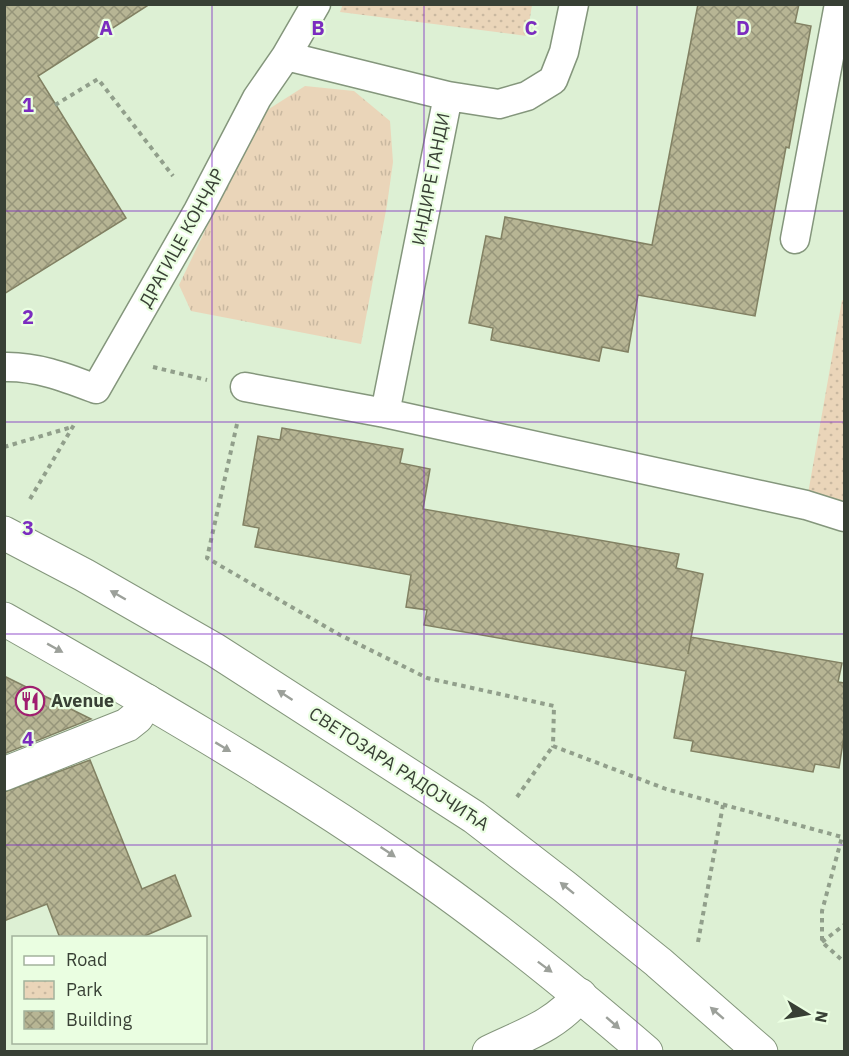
<svg xmlns="http://www.w3.org/2000/svg" width="849" height="1056" font-family="'IBM Plex Sans',sans-serif">
<style>
.grass{fill:url(#grass-tufts)}
.park{fill:url(#park-dots)}
.building{fill:url(#building-cross-hatch);stroke:#828163;stroke-width:1.5}
.lines{fill:none;stroke-linecap:round;stroke-linejoin:round}
.lane-casing{stroke:#84967c;stroke-width:31}
.street-casing{stroke:#84967c;stroke-width:35}
.secondary-casing{stroke:#84967c;stroke-width:35}
.path{stroke:#919f8b;stroke-width:4;stroke-dasharray:4.5 4.5;stroke-linecap:butt}
.lane{stroke:#fff;stroke-width:28}
.street{stroke:#fff;stroke-width:33}
.secondary{stroke:#fff;stroke-width:33}
.oneway{fill:#9ca09a}
.grid{fill:none;stroke:#7b2cbf;stroke-width:1.5;stroke-opacity:0.55}
.labels{text-anchor:middle;stroke-width:4.5;stroke-linejoin:round;paint-order:stroke}
.street-label{font-size:18px;fill:#384035;stroke:#eafee1}
.poi-label{font-size:18px;font-weight:bold;fill:#384035;stroke:#eafee1;text-anchor:start}
.grid-label{font-size:20px;text-anchor:middle;font-weight:bold;fill:#7b2cbf;stroke:#eafee1;stroke-width:4.5;stroke-linejoin:round;paint-order:stroke}
</style>
<defs>
<pattern id="grass-tufts" width="24" height="20" patternUnits="userSpaceOnUse" patternTransform="scale(1.5)"><rect width="24" height="20" fill="#ead5b9"/><path d="M3 7l-1-3M5 7V3M7 7l1-3M15 17l-1-3M17 17v-4M19 17l1-3" fill="none" stroke="#c9b8a0"/></pattern>
<pattern id="park-dots" width="8" height="8" patternUnits="userSpaceOnUse" patternTransform="scale(1.5)"><rect width="8" height="8" fill="#ead5b9"/><path d="M2 2h.1M6 6h.1" fill="none" stroke="#c9b8a0" stroke-width="1.8" stroke-linecap="round"/></pattern>
<pattern id="building-cross-hatch" width="8" height="8" patternUnits="userSpaceOnUse" patternTransform="scale(1.5)"><rect width="8" height="8" fill="#b7b594"/><path d="M0 0l8 8M0 8l8-8" fill="none" stroke="#96957a"/></pattern>
</defs>
<rect width="100%" height="100%" fill="#ddf0d4"/>
<path class="grass" d="M305,86l49,5 36,30 3,41 -6,43 -26,139 -170,-33 -12,-26 82,-171z"/>
<path class="park" d="M343,4h189v1l-5,31 -187,-24z
M842,300l2,1v216l-38,-12z"/>
<path class="building" d="M4,4h146l-112,72 88,142 -122,76z
M698,4h101l-4,19 16,3 -22,122 -3,-1 -31,169 -117,-21 -10,57 -26,-5 -3,14 -108,-21 2,-12 -24,-5 17,-87 15,3 4,-22 147,28z
M282,428l121,21 -3,14 30,6 -7,40 256,45 -3,14 27,6 -15,80 3,-17 151,26 -4,19 6,1v53l-5,32 -24,-4 -2,8 -122,-21 2,-10 -19,-3 12,-67 -262,-46 3,-15 -21,-3 5,-32 -156,-28 4,-19 -16,-3 15,-89 22,4z
M4,676l87,43 -87,35z
M90,760l52,129 33,-14 16,41 -51,22h-80l-13,-34 -43,17v-129z"/>
<g class="lines">
<g class="lane-casing">
<path id="lane" d="M286,56l162,40 51,8 28,-8 26,-16 11,-28 10,-48
M795,239l44,-235
M4,367c33,-1 63,11 92,22l102,-178 59,-113 29,-42 30,-52
M245,387l140,26 421,92 38,12
M385,413l63,-317"/>
</g>
<g class="street-casing">
<path id="street" d="M4,774l123,-49 10,-8 10,-16
M489,1052c35,-17 66,-26 91,-57"/>
</g>
<g class="secondary-casing">
<path id="secondary" d="M4,533l80,42 131,75 259,167 91,70 93,75 103,90
M4,619c136,77 271,155 399,243 85,58 165,123 243,190"/>
</g>
<path class="path" d="M55,105l43,-26 75,97
M153,367l54,13
M237,424l-30,134 133,77 87,43 127,28 -1,40 113,43 176,48 -20,74v31l22,20
M4,447l68,-20
M30,499l45,-76
M517,797l36,-51
M698,942l25,-137
M822,942l22,-17"/>
<use href="#lane" class="lane"/>
<use href="#street" class="street"/>
<use href="#secondary" class="secondary"/>
</g>
<defs><path id="oneway-solid" d="M-6-.8H1V-3.2L6.5 0L1 3.2V.8H-6Z" transform="scale(1.5)"/></defs>
<g class="oneway">
<use href="#oneway-solid" transform="translate(118 595) rotate(-150)"/>
<use href="#oneway-solid" transform="translate(55 648) rotate(29)"/>
<use href="#oneway-solid" transform="translate(285 695) rotate(-147)"/>
<use href="#oneway-solid" transform="translate(223 747) rotate(31)"/>
<use href="#oneway-solid" transform="translate(388 852) rotate(34)"/>
<use href="#oneway-solid" transform="translate(567 888) rotate(-141)"/>
<use href="#oneway-solid" transform="translate(545 967) rotate(37)"/>
<use href="#oneway-solid" transform="translate(717 1013) rotate(-139)"/>
<use href="#oneway-solid" transform="translate(613 1023) rotate(41)"/>
</g>
<path class="grid" d="M212,4v1048M424,4v1048M637,4v1048M4,211h840M4,422h840M4,634h840M4,845h840"/>
<defs>
<g id="restaurant-ring" transform="scale(1.5)"><circle r="9.5" fill="#eafee1" stroke="#9f1e6f" stroke-width="1.5"/><path d="M-5-6h1v4h1v-4h1v4h1v-4h1v5L-1.5 .5V6h-2V.5L-5-1ZM5-6V6H3V1.5H1.5Q1.5-4 5-6Z" fill="#9f1e6f"/></g>
</defs>
<g fill-rule="evenodd">
<use href="#restaurant-ring" x="30" y="701"/>
</g>
<g class="labels">
<g class="street-label">
<text transform="translate(431 179) rotate(-79)" y="6">ИНДИРЕ ГАНДИ</text>
<text transform="translate(182 238) rotate(-61)" y="6">ДРАГИЦЕ КОНЧАР</text>
<text transform="translate(399 769) rotate(33)" y="6">СВЕТОЗАРА РАДОЈЧИЋА</text>
</g>
<g class="poi-label">
<text x="51" y="707">Avenue</text>
</g>
</g>
<g class="grid-label">
<text x="106" y="35">A</text>
<text x="318" y="35">B</text>
<text x="531" y="35">C</text>
<text x="743" y="35">D</text>
<text x="28" y="112">1</text>
<text x="28" y="324">2</text>
<text x="28" y="535">3</text>
<text x="28" y="746">4</text>
</g>
<rect width="849" height="1056" fill="none" stroke="#384035" stroke-width="12"/>
<rect x="12" y="936" width="195" height="108" fill="#eafee1" stroke="#a3b29c" stroke-width="1.5"/>
<rect x="24" y="956" width="30" height="9" fill="#ffffff" stroke="#a3b29c" stroke-width="1.5"/>
<text x="66" y="966" font-size="18" fill="#384035">Road</text>
<rect x="24" y="981" width="30" height="18" fill="url(#park-dots)" stroke="#a3b29c" stroke-width="1.5"/>
<text x="66" y="996" font-size="18" fill="#384035">Park</text>
<rect x="24" y="1011" width="30" height="18" fill="url(#building-cross-hatch)" stroke="#a3b29c" stroke-width="1.5"/>
<text x="66" y="1026" font-size="18" fill="#384035">Building</text>
<g transform="translate(807 1014) rotate(101)" stroke="#eafee1" stroke-width="4.5" paint-order="stroke">
<path d="M0-4.5L10 22L0 15L-10 22Z" fill="#384035"/>
<text y="-9" font-size="16" font-weight="bold" text-anchor="middle" fill="#384035">N</text>
</g>
</svg>
